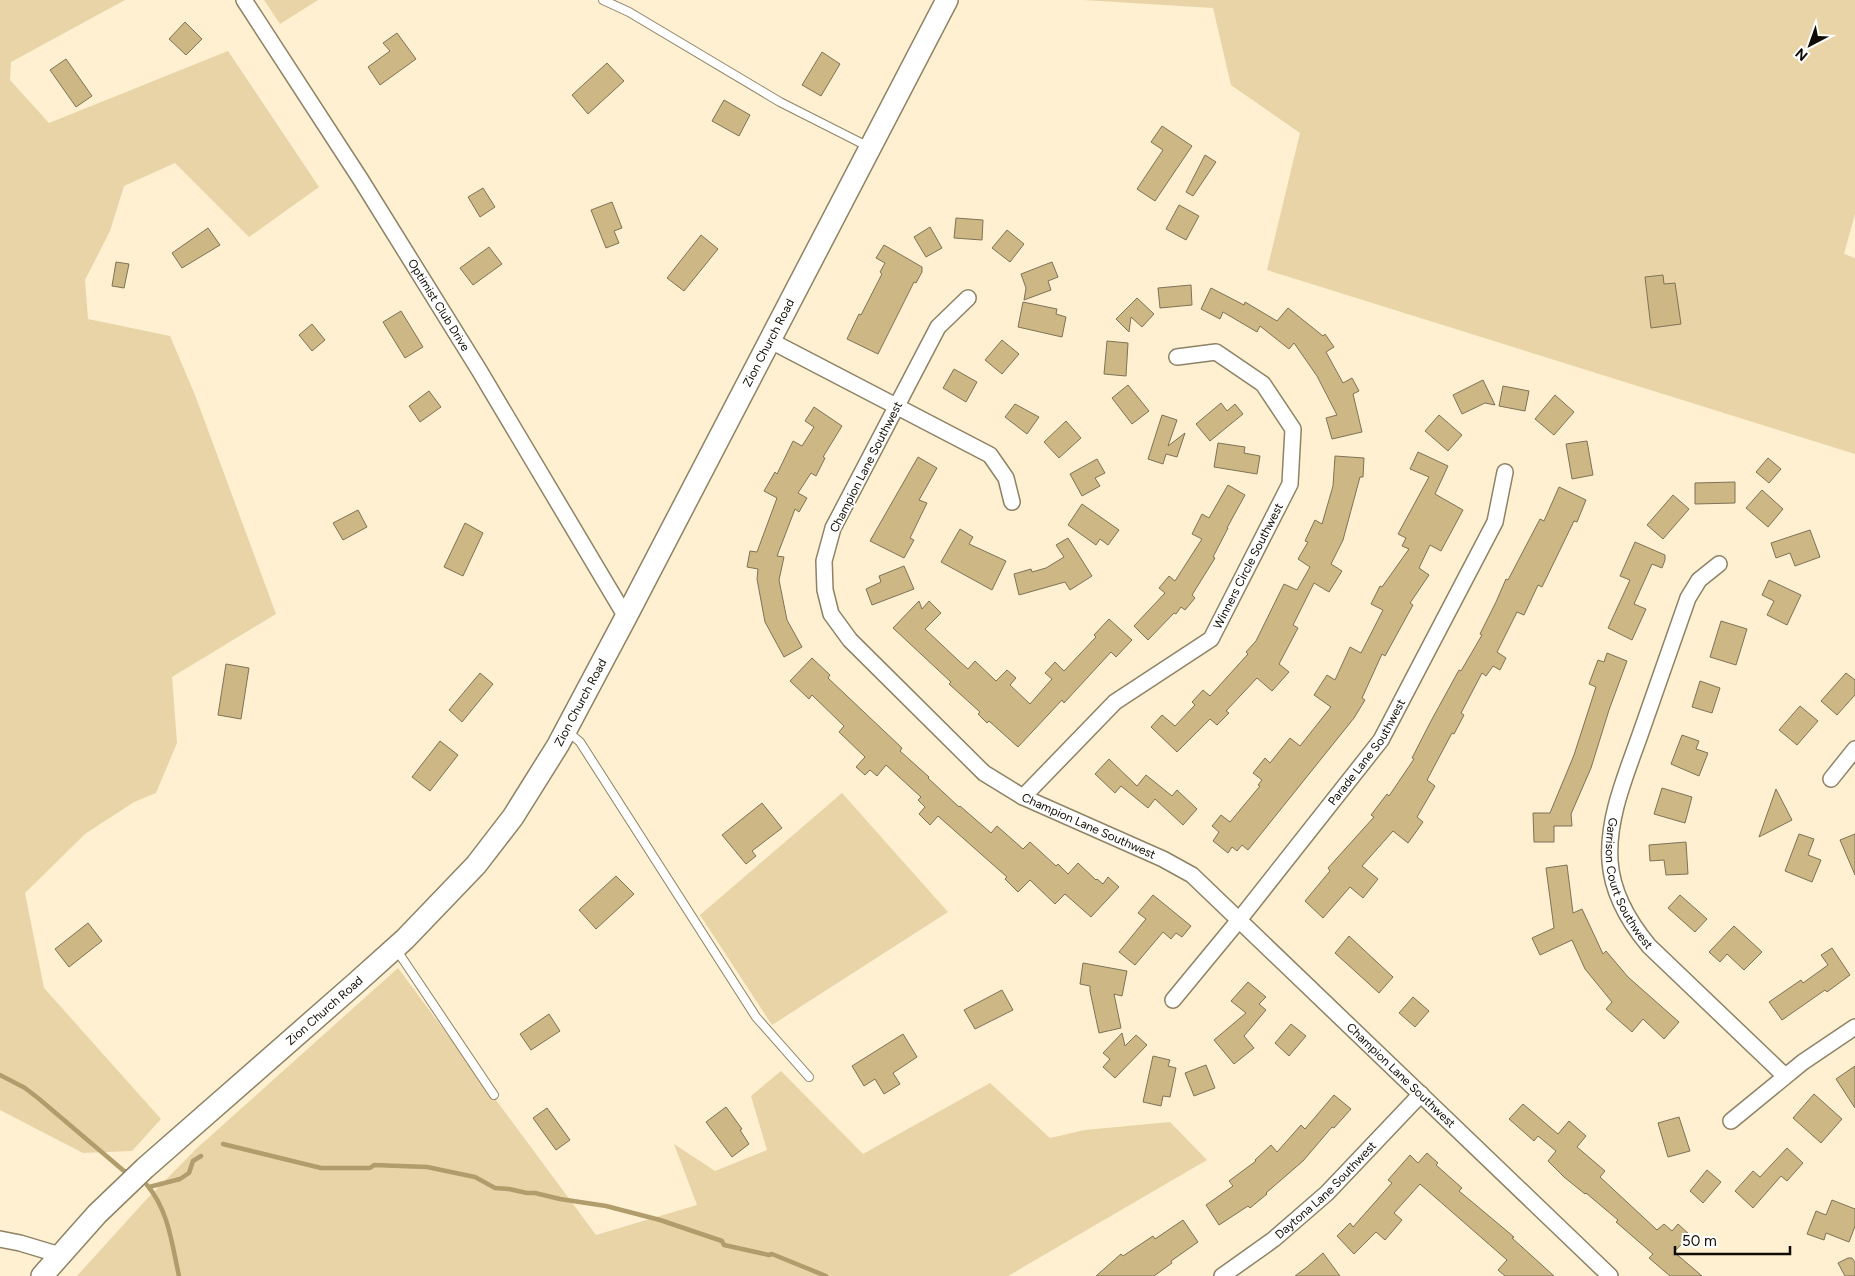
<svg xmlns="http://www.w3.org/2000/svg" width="1855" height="1276" font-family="Figtree,sans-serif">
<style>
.green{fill:#e8d4a7}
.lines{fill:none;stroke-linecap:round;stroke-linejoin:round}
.stream{stroke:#b19c6b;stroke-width:4.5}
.building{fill:#ccb785;stroke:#7f7356}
.lane-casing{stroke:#8f8265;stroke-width:10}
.street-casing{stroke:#8f8265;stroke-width:18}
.secondary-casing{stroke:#8f8265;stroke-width:24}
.lane{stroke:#fff;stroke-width:8}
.street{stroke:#fff;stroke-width:15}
.secondary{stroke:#fff;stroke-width:21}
.labels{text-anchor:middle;stroke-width:4;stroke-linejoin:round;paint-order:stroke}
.street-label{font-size:12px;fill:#0f0b02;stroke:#fff}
</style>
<rect width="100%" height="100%" fill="#fef0d0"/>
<path class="green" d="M0,0h125l-114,62 -1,18 39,43 179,-72 91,136 -70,50 -74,-74 -51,23 -14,45 -25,49 3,39 82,17 25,59 81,219 -104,63 5,66 -21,50 -22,9 -49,32 -60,59 19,95 117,131 -29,32 -49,2 -83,-43z
M264,0h54l-38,24z
M1083,0h772v214l-11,40 11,4v196l-588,-184 33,-137 -69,-48 -18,-77z
M842,793l106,119 -176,113 -72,-110z
M398,968l198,267 101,-30 -23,-61 41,27 52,-21 -16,-54 30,-25 82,83 127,-71 60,55 35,-8 85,-8 37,38 -199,116h-931l67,-74 52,-53z"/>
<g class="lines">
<path class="stream" d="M0,1075l25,13 13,10 86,73 6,1
M223,1144l98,24h49l4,-3 53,2 48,10 20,11 14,1 18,4h8l25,6 46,7 54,14 62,21 2,4 45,10 3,-1 54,22
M147,1185c22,26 25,60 32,91
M149,1187l31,-8 9,-6 4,-12 8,-5"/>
</g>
<path class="building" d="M185,22l17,17 -16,16 -17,-16z
M397,33l19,26 -36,26 -12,-18 22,-16 -7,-8z
M822,52l18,12 -19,32 -19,-11z
M66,59l26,37 -16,11 -26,-37z
M607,63l17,18 -36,33 -16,-19z
M724,100l26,15 -11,21 -27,-15z
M1162,126l30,20 -37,55 -18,-12 26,-39 -12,-8z
M1205,155l11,7 -23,34 -7,-4z
M483,188l12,19 -15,10 -12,-20z
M612,202l10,26 -8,3 5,12 -13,5 -15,-38z
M1179,205l20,11 -13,24 -20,-11z
M956,218l27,2 -1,20 -28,-2z
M930,227l12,21 -16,9 -12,-20z
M208,228l12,17 -38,23 -10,-15z
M1007,230l17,14 -14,18 -18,-14z
M701,235l17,14 -34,42 -17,-13z
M884,245l38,22v5l-6,11 -2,-1 -36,72 -31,-15 12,-25 2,1 21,-41 -2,-2 5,-9 -9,-5z
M489,247l13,17 -29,21 -13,-17z
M116,262l13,2 -5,24 -12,-2z
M1052,262l6,15 -10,4 3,9 -27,10 2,-12 -5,-14z
M1663,275l1,9 11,-1 6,41 -30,4 -6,-51z
M1191,285l1,20 -32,3 -2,-20z
M1211,288l33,17 1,-3 32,19 11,-13 35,28 2,-2 9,13 -8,5 17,31 9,-5 7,13 -6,3 9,38 -30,7 -6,-21 11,-3 -20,-39 -23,-33 -5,6 -29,-23 -3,6 -34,-20 -3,7 -19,-10z
M1137,298l17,16 -12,13 -11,-10 -2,15 -13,-13z
M1023,302l34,7 -1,5 10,3 -4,20 -44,-10z
M401,311l22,36 -18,11 -22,-36z
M312,324l13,16 -13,11 -13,-16z
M1002,340l17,14 -17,20 -17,-14z
M1107,341l21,2 -2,33 -22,-2z
M954,369l23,13 -11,20 -23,-14z
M1483,380l12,25 -10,-2 -23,11 -9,-19z
M1128,385l21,26 -17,13 -20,-26z
M1503,386l26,5 -4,20 -26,-5z
M429,391l12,16 -21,15 -11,-16z
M1555,395l19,17 -20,23 -19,-16z
M1221,403l6,8 8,-7 8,10 -33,27 -14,-17z
M1015,404l24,13 -12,17 -22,-17z
M814,407l28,19 -19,31 2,1 -9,18 -5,-3 -13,20 9,5 -8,14 -4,-3 -18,47 7,1 -5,23 8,40 15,27 -18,10 -19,-35 -8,-43 1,-10 -11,-2 3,-16 7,1 20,-54 -13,-7 11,-19 2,2 16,-33 9,5 12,-19 -9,-6z
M1162,415l15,5 -9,26 17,-13 -8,24 -11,-3 -3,10 -15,-5z
M1439,415l23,20 -14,16 -23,-20z
M1066,421l15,17 -22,20 -15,-16z
M1587,441l6,34 -21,4 -6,-35z
M1218,443l27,4 -1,6 16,3 -3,18 -43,-7z
M1418,452l30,14 -13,28 28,16 -22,41 -11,-6 -11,23 10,7 -19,28 3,2 -28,51 -3,-2 -20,44 3,2 -11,18 -106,132 -6,-5 -5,6 -5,-4 -4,6 -15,-12 6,-9 -7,-6 9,-11 9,7 30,-36 -2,-1 4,-5 -9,-7 12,-15 5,5 20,-25 10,8 31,-39 -17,-12 13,-20 8,5 15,-33 11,6 22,-43 -12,-6 9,-18 2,1 27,-38 -7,-3 4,-8 -8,-4 31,-57 -19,-8z
M1335,456l29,2 -1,19h-3l-17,63 -12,24 11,7 -13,21 -15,-9 -21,42 5,3 -19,36 10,8 -17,19 -15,-13 -31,33 3,2 -12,12 -7,-6 -33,33 -26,-25 11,-12 13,11 20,-21 -3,-3 11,-12 7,6 38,-42 -2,-2 10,-11 28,-57 13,6 13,-23 -12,-8 10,-17 -3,-1 10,-21 7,4 11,-38z
M918,457l19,11 -18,32 8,3 -17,35 4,2 -10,18 -34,-17z
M1768,458l13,11 -12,14 -13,-11z
M1097,459l8,14 -10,5 5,8 -18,10 -12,-22z
M1735,482v21l-40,1v-21z
M1228,485l17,10 -18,33h1l-15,29 2,1 -23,37 3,3 -10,12 -4,-3 -5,7 -2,-1 -26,27 -14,-14 31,-33 -6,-5 10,-12 6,5 27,-42 -10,-5 10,-20 7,4z
M1559,487l27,13 -9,22 -3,-1 -32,66 -4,-2 -14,30 -7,-3 -20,40 9,6 -6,12 -7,-4 -7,10 -4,-3 -21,40 3,2 -10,19 -2,-1 -25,47 8,6 -18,31 6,5 -15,21 -15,-12 -31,35 16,13 -15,19 -13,-11 -27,31 -18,-17 25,-30 -2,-3 46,-51 -3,-2 16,-21 2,2 25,-37 -2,-1 19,-37 28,-51 2,1 21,-36 -2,-1 16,-32 10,-23 2,1 32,-61 4,2z
M1762,490l21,19 -15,18 -22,-19z
M1673,495l16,14 -26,30 -16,-14z
M1082,504l37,26 -11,15 -8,-6 -4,6 -28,-20z
M358,510l9,17 -24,13 -10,-17z
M465,523l18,10 -20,43 -19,-9z
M960,529l13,8 -4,7 37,17 -14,29 -51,-28z
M1810,530l10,27 -25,9 -5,-13 -14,5 -5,-15z
M1068,538l24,38 -22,14 -5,-8 -46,13 -5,-21 17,-5 1,3 14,-4 18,-11 -8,-12z
M1635,542l30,13v5l-3,8 -10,-4 -18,40 12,5 -14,31 -24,-12 22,-48 -10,-4z
M904,566l10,23 -42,16 -6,-16 15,-7 -2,-6z
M1769,580l32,15 -14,30 -20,-10 7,-14 -12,-6z
M919,601l3,8 7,-8 12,12 -16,16 35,33 8,7 7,-8 21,20 11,-11 9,8 -6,7 20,19 22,-25 -7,-6 10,-11 9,9 32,-34 -2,-2 15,-16 23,21 -16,17 -5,-5 -47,51 -2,-3 -44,47 -29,-26 -2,2 -9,-9 2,-2 -31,-28 2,-2 -58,-54z
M1721,621l26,8 -11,36 -26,-8z
M1607,653l20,8 -18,49 -18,58 -20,46 1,12h-18v16h-20l-1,-29h17l24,-58 22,-68 -7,-3 9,-24 6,2z
M812,658l18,17 -2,3 74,70 -2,3 29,26 -1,1 31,29 1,-1 31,27 6,-7 26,23 7,-7 26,24 2,-2 10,10 10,-11 18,17 1,-1 6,5 5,-7 11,10 -28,30 -26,-23 -10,10 -25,-24 -12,12 -13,-13 2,-2 -69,-61 -8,9 -11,-11 6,-7 -7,-7 3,-3 -35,-32 -9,11 -7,-6 -5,5 -9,-8 9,-10 -26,-25 5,-6 -32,-31 -3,4 -19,-18z
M226,664l23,4 -8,51 -23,-4z
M480,673l13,11 -31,38 -13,-12z
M1846,673l9,7v15l-18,20 -16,-14z
M1700,681l20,7 -8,25 -20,-6z
M1800,706l18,15 -21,24 -18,-15z
M1682,735l17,6 -3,8 12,4 -9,23 -28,-12z
M440,741l18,14 -28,36 -18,-14z
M1109,759l28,27 9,-11 26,21 5,-6 20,19 -14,16 -28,-26 -7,9 -27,-22 -6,7 -20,-19z
M1662,788l30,9 -7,26 -31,-9z
M1776,789l16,31 -33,17z
M762,803l20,25 -30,23 4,5 -10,8 -24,-29z
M1799,834l15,5 -6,16 13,5 -9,22 -27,-11z
M1855,834v41l-15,-35z
M1686,842l2,32 -22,1 -2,-15 -14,1 -1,-16z
M1567,865l6,48 9,-4 21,45 3,-3 22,26 51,45 -15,17 -21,-20 -11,13 -26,-23 6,-7 -27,-33 -13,-29 -32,15 -8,-17 22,-10 -8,-60z
M616,876l18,18 -38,35 -17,-19z
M1153,895l38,31 -9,11 -6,-4 -5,6 -8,-7 -28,33 -16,-13 27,-33 -8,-6z
M1680,895l27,24 -12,13 -27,-24z
M88,923l14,18 -33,26 -14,-18z
M1734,926l28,26 -18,18 -17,-16 -7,8 -11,-10z
M1349,936l44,41 -14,16 -44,-40z
M1832,948l18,27 -23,17 -2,-2 -43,30 -13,-18 32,-22 2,3 25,-18 -7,-10z
M1083,963l44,8 -5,25 -8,-2 7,34 -22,5 -9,-42v-5l-10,-2z
M1248,982l18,15 -7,7 7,6 -22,26 10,12 -20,16 -20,-24 32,-27 -15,-12z
M1002,990l11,20 -38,19 -11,-19z
M1413,997l16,14 -14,16 -16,-14z
M549,1014l11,17 -29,19 -11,-16z
M1291,1024l15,12 -17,20 -14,-13z
M1122,1033l3,13 11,-11 11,10 -32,33 -12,-11 7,-8 -7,-6z
M903,1034l14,23 -24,16 7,11 -16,10 -9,-15 -11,7 -12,-20z
M1153,1056l17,4 -2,6 8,2 -6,29 -7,-1 -2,10 -18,-4z
M1206,1065l9,23 -21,8 -9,-23z
M1855,1066v42l-19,-29z
M1814,1094l28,25 -21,24 -28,-25z
M1334,1095l17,14 -17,19 -2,-1 -29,34 -37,32 1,1 -17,14 -2,-2 -29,19 -13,-20 27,-19 -4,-5 27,-20 -1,-1 16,-15 6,7 24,-27 4,4z
M1523,1104l35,30 11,-13 17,15 -9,11 28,24 -5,6 57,53 7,-6 8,7 6,-7 12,11 -16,17 28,24h-32l-21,-18 4,-4 -37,-32 2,-2 -32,-27 -1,1 -21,-17 -16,-16 8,-10 -18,-15 -4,5 -25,-22z
M726,1107l16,22 -2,1 9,14 -17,13 -26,-35z
M547,1108l23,32 -14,10 -23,-32z
M1679,1117l11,34 -22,6 -10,-34z
M1787,1148l16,15 -16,18 -6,-5 -28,32 -18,-17 18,-20 7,6z
M1427,1153l11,10 -2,2 26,23 -3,3 55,46 -2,1 42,38h-49l-7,-6 9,-10 -87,-76 -26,29 8,7 -17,20 -9,-8 -22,22 -17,-18 13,-13 3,4 39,-44 -4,-3 22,-25 8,8z
M1707,1170l14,12 -18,21 -13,-12z
M1832,1200l23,9v17l-6,16 -23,-9 -2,7 -17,-6 9,-23 10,4z
M1183,1220l15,22 -27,19 1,2 -18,13h-58l25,-22 2,2 30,-20 2,3z
M1323,1253l17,23h-45l12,-9z
M1848,1258h4l3,4v14h-10l-7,-13z"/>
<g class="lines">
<g class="lane-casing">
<path id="lane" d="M603,0l26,12 151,90 89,45
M567,731l13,11 176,275 53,60
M396,949l98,146"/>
</g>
<g class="street-casing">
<g id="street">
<path id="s1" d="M244,0l117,180 118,190 147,247"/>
<path id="s2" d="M968,298l-30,29 -105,201 -9,33 1,29 6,24 19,26 134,133 39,24 140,62 29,16 418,401"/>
<path d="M769,340l221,115 16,23 6,24"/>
<path id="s3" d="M1719,564l-20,16 -11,18c-16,46 -32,92 -48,137 -14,40 -33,83 -30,126 2,31 19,61 39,85l136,130"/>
<path d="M1831,779l24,-30"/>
<path id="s4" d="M1023,797l92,-95 96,-63 79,-155 3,-55 -30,-45 -47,-32 -39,5"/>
<path id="s5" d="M1173,1000l66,-80 142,-180 114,-218 10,-50"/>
<path d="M1731,1121l72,-59 52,-35"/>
<path d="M0,1239l20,4 40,12"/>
<path id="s6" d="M1222,1276l52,-37 53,-46 94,-99"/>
</g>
</g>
<g class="secondary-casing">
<g id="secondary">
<path id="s7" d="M42,1276l55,-62 48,-46 211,-185 49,-44 71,-74 37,-48 45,-72 68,-128 321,-617"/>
</g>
</g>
<use href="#lane" class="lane"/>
<use href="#street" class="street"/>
<use href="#secondary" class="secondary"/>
</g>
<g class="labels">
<g class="street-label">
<text dy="4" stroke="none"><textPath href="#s1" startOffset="362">Optimist Club Drive</textPath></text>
<text dy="4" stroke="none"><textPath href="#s7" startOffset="1198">Zion Church Road</textPath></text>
<text transform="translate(866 467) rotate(-63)" y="4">Champion Lane Southwest</text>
<text dy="4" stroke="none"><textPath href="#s4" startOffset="329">Winners Circle Southwest</textPath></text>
<text dy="4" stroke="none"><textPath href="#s7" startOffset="792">Zion Church Road</textPath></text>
<text dy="4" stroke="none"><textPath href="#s5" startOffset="315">Parade Lane Southwest</textPath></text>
<text dy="4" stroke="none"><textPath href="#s2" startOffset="695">Champion Lane Southwest</textPath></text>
<text dy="4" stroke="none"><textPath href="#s3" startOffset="349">Garrison Court Southwest</textPath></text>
<text dy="4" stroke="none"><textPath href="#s7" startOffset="388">Zion Church Road</textPath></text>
<text dy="4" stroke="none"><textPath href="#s2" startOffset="1099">Champion Lane Southwest</textPath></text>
<text dy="4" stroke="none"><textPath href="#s6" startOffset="135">Daytona Lane Southwest</textPath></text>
</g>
</g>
<g transform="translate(1810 45) rotate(221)" stroke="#ffffff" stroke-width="4" paint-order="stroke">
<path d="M0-4L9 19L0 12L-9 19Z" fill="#0f0b02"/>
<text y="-8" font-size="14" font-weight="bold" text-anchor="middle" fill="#0f0b02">N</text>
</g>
<path d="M1675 1246v8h115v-8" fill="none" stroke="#0f0b02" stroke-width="2.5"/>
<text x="1682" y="1246" font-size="15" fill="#0f0b02" stroke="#ffffff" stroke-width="4" paint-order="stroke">50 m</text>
</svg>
